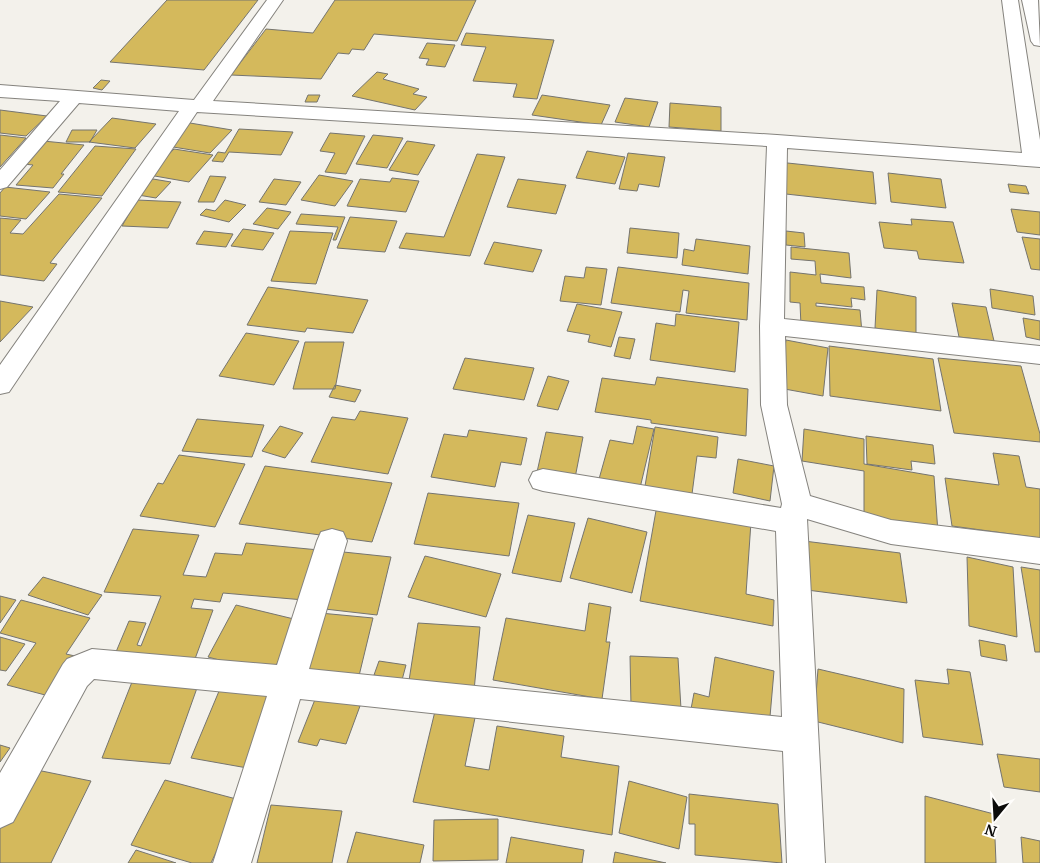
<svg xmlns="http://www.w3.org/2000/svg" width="1040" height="863" font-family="Merriweather,serif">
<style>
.building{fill:#d4b95c;stroke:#75746f}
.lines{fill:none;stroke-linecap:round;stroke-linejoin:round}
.minor-casing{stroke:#85837e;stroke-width:2}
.minor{fill:#fff;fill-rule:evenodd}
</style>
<rect width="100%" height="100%" fill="#f3f1eb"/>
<path class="building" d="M167,0h91l-54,70 -94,-8z
M335,0h141l-19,41 -83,-7 -10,16 -12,-1 -3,5 -11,-1 -17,26 -90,-4 35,-46 47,4z
M466,33l88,7 -17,59 -24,-2 4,-13 -44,-3 13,-34 -25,-2z
M427,43l28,2 -10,22 -19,-2 3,-6 -10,-1z
M377,72l11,2 -5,5 36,10 -6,5 14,3 -12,13 -63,-14z
M101,80l9,1 -8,9 -9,-2z
M308,95h12l-3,7h-12z
M542,95l68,10 -9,20 -69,-10z
M625,98l33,4 -9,25 -34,-5z
M670,103l51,4v24l-52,-4z
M0,110l47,6 -21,20 -26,-3z
M112,118l44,6 -21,24 -46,-6z
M190,123l42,7 -22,23 -43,-7z
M239,129l54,3 -12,23 -52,-3 -6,10 -11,-1 6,-9 7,1z
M72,130h25l-7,12h-24z
M330,133l35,3 -19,38 -21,-2 10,-19 -15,-2z
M0,135l26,3 -26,29z
M373,135l30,3 -16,30 -31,-4z
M43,141l41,4 -23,29h3l-11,14 -37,-3 17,-20 -10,-1z
M407,141l28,4 -17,30 -29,-5z
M95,146l41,3 -34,47 -44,-4z
M174,149l39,6 -24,27 -40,-7z
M587,151l38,6 -10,27 -39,-6z
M628,153l37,4 -6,30 -20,-3 -2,7 -18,-2z
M477,154l28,3 -35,99 -71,-8 7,-15 38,4z
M778,162l95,10 3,32 -99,-11z
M888,173l53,6 5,29 -55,-6z
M319,175l34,6 -18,25 -34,-6z
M210,176l16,1 -12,25h-16z
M392,178l27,3 -13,31 -59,-6 13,-27 30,3z
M153,179l18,3 -15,16 -18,-3z
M274,179l27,3 -15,23 -27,-3z
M518,179l48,6 -10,29 -49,-7z
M1008,184l18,2 3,8 -19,-2z
M5,187l45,5 -24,27 -26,-3v-23z
M59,194l43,4 -52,65 7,1 -13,17 -44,-6v-57l21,2 -11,13 13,1z
M137,200l44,2 -13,26 -46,-2z
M225,200l21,5 -17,17 -29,-7 6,-6 9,2z
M267,208l24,4 -13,17 -25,-5z
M1011,209l29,3v23l-23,-3z
M301,214l44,3 -9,23h-3l5,-13 -42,-3z
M350,217l47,4 -12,31 -48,-4z
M911,219l42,3 11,41 -45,-4 -2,-8 -33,-3 -5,-26 33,3z
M630,228l49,5 -2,25 -50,-5z
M243,229l31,4 -11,17 -32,-4z
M204,231l29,3 -7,13 -30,-3z
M290,231l43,2 -17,51 -45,-3z
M786,231l18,2 1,14 -19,-2z
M1022,237l18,2v31l-9,-1z
M696,239l54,7 -2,28 -66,-9 2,-16 10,2z
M494,242l48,8 -9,22 -49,-8z
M791,247l58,6 2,25 -31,-4 1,9 43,4 1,13 -14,-2 1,9 -36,-4v3l44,4 2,23 -61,-7 -1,-23 -10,-1v-30l26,3 -1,-14 -24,-2z
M586,267l21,2 -6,36 -41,-4 5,-25 19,2z
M618,267l131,16 -2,37 -61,-7 3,-22 -6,-1 -3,22 -69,-9z
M268,287l100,13 -15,33 -46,-5 -2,4 -58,-7z
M990,289l43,7 2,19 -43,-7z
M877,290l39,7v38l-41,-7z
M0,301l33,6 -33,35z
M952,303l34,4 8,34 -35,-4z
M577,304l45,8 -11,35 -23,-5 2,-7 -23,-4z
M676,314l63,8 -4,50 -85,-12 6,-37 19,3z
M1023,318l17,3v19l-14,-3z
M246,333l53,8 -25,44 -55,-9z
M619,337l16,2 -5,20 -16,-3z
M786,340l42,8 -5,48 -44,-8z
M305,342h39l-9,47h-42z
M829,346l104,13 8,52 -111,-15z
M465,358l69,10 -10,32 -71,-11z
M938,358l83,8 19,68v8l-86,-9z
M548,376l21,5 -11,29 -21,-4z
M657,377l91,12 -2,47 -95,-13v-3l-56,-8 7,-34 53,7z
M335,385l26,5 -6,12 -26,-5z
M360,411l48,7 -20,56 -77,-12 21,-45 23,3z
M197,419l67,6 -12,32 -70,-6z
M280,426l23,7 -18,25 -23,-7z
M637,426l17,3 -14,59 -41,-9 11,-39 23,4z
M655,427l63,10 -2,21 -19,-2 -5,38 -47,-8z
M804,429l60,10v25l70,12 4,57 -74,-14v-48l-62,-10z
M469,430l58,8 -6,27 -20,-3 -6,25 -64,-10 13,-43 23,3z
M546,432l37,5 -8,41 -38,-6z
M866,436l67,9 2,19 -24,-3 1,9 -45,-6z
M993,453l26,3 7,31 14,2v49l-88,-12 -7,-48 54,7z
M179,455l66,9 -30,63 -75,-11 18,-33 5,1z
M738,459l36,7 -4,35 -37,-8z
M265,466l127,17 -20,59 -133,-18z
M428,493l91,10 -10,53 -95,-12z
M657,505l94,17 -5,72 28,6 -1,26 -133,-25z
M528,515l47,8 -14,59 -49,-9z
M588,518l59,14 -15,61 -62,-15z
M133,529l66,6 -16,40 23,2 9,-24 27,2 4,-12 73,7 -15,50 -81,-7 -3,9 -26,-3 -3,9 22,2 -21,57 -79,-8 16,-38 17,2 -9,22 4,1 20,-50 -57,-4z
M804,541l96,12 7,50 -100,-13z
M334,551l57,6 -14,58 -61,-7z
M425,556l76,18 -15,43 -78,-20z
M967,557l46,10 4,70 -48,-11z
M1021,567l19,3v82h-5z
M43,577l59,18 -14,20 -60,-20z
M0,596l16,4 -16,23z
M21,600l69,18 -24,36 9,2 -26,40 -42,-11 29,-42 -36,-10z
M589,603l22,4 -5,35h4l-8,57 -109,-19 13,-62 79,13z
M236,605l62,15 -26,54 -64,-17z
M320,613l53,5 -15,62 -56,-7z
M418,623l62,4 -6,64 -66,-4z
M0,637l25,7 -19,27 -6,-1z
M979,640l26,5 2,16 -26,-5z
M630,656l48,2 3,51 -50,-3z
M715,657l59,14 -5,57 -78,-19 3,-16 15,4z
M379,661l27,4 -4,15 -28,-5z
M818,669l86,20 -1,54 -89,-22z
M947,669l23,3 13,73 -60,-8 -8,-57 34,4z
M132,682l65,6 -27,76 -68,-6z
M222,684l60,11 -29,74 -62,-11z
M316,697l44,9 -14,38 -26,-5 -3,7 -19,-4z
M436,707l40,6 -11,53 24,4 8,-44 67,10 -3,21 58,9 -7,69 -199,-33z
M0,745l10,3 -10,14z
M997,754l43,5v33l-36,-5z
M27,768l64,13 -40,82h-51v-45z
M165,780l75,20 -29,63h-19l-61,-18z
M629,781l58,16 -8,52 -60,-16z
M689,794l89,10 4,59 -87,-8v-31h-6z
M925,796l69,18 2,49h-71z
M271,805l71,6 -10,52h-75z
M498,819v41l-65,1 1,-41z
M356,832l68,13 -4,18h-73z
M511,837l73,13 -2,13h-76z
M1021,837l19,4v22h-17z
M136,850l40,13h-48z
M615,852l51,11h-53z"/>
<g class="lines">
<g class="minor-casing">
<path id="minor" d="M267,0h16l-70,101 564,34 245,18 -20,-153h16l22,140v27l-253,-19 -3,171 256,27v18l-255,-28 2,69 23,91 81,24 149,18v26l-149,-20 -84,-25 18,344h-38l-4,-112 -483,-52 -49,164h-38l54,-167 -173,-17 -7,7 -74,136 -13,6v-55l63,-109 4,-5 25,-10 185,16 40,-124 4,-9 11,-3 11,3 4,9 -38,128 473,48 -6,-186 -233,-40 -10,-3 -4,-8 4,-8 10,-3 238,39 1,-4 -21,-99 -1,-79 7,-180 -570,-34 -188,280 -9,2v-29l179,-254 -100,-8 -72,84 -7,2v-19l60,-69 -60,-4v-12l194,15z
M1022,0h16l2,46 -6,-1 -3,-4z"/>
</g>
<use href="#minor" class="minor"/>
</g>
<g transform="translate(995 818) rotate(198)" stroke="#fffefc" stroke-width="4" paint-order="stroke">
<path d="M0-4L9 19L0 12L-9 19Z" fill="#0c0c0a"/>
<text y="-8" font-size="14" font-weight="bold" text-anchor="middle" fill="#0c0c0a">N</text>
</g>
</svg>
